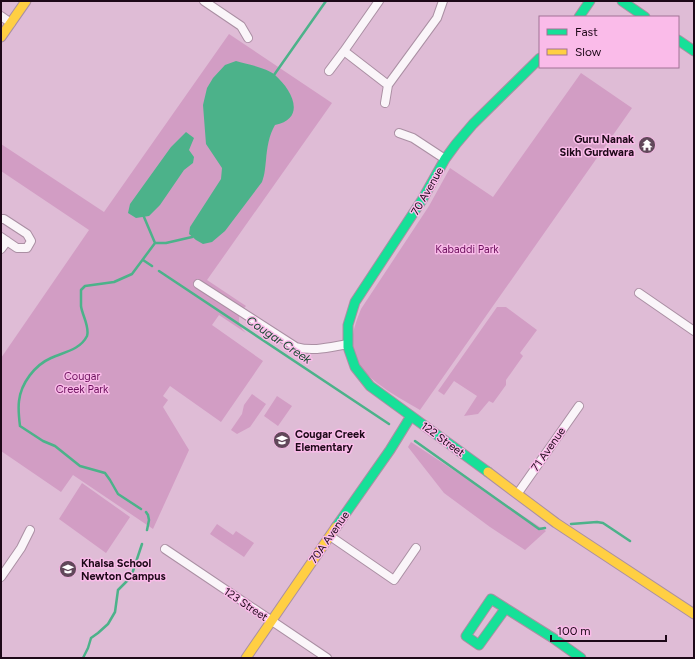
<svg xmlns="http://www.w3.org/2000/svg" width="695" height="659" font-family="Figtree,sans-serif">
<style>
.green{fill:#d29dc4}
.water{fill:#4cb28a}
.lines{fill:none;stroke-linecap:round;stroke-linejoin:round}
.stream{stroke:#4cb28a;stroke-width:2.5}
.street-casing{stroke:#aa8fa3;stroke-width:10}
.fast-casing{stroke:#aa8fa3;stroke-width:11}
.slow-casing{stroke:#aa8fa3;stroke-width:11}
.street{stroke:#faf5f9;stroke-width:8}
.fast{stroke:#16e098;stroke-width:9}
.slow{stroke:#ffcf43;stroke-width:9}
.labels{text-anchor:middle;stroke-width:3;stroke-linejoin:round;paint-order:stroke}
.poi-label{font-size:11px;font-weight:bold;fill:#1d0818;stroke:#fabbe9;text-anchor:start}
.street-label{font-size:11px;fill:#1d0818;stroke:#fabbe9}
.park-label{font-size:11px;fill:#6d115e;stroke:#fabbe9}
.water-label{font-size:12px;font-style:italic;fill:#13492d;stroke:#fabbe9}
</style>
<rect width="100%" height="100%" fill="#dfbcd6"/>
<path class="green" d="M229,34l103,69 -125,177 39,26c-9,8 -10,18 0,27l-27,-18 -7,10 51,36 -42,61 -51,-36 -7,10 5,4 -5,7 26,43 -36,79 -80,-54 -12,17 -60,-41v-93l88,-128 -88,-59v-27l103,68z
M581,73l51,35 -212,302c-27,-17 -72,-36 -67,-75 1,-9 5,-18 8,-26l68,-103 21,-38 43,29z
M497,307h9l31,23 -17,23 3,3 -17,24v5l-13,18 -4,-2 -11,13 -14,2 13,-20 -23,-15 -10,14 -6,-4z
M252,394l14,10 -16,23 -13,7 -6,-4 11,-16 2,-9z
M277,396l15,10 -14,20 -14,-10z
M411,442l135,89 -21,19 -35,-23 -46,-34 -36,-46z
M82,483l48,34 -24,36 -47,-34z
M217,524l16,11 3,-4 18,12 -10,14 -34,-23z"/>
<path class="water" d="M236,61c11,3 31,7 39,14 17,15 32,43 0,50 -6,10 -8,23 -9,35 -1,8 -1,14 -4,22l-37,49 -13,11 -9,2 -7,-4 -7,-6 1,-7 31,-48 1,-11 -16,-24 -3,-39 4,-17 6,-10 12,-13z
M186,132l8,6 -5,12 5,7 -1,6 -9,7 -24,35 -11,11 -13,2 -8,-5 2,-9 41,-57z"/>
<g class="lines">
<path class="stream" d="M274,75l52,-74
M155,243h11l26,-6
M143,260l9,6
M159,271l230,153
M415,441l124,88 6,-1
M141,509l-23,-15 -8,-14 -5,-7 -25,-7 -25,-20 -12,-5 -23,-15c-1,-8 -2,-17 -1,-25 2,-18 16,-36 32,-43 13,-6 29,-8 36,-22 3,-9 -5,-21 -6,-30 0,-5 0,-11 0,-16l4,-4 29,-4 18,-8 23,-31 -11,-26
M146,512l2,3 1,5 -2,10
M571,524l26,-2 6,1 27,18
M83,658l5,-10 3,-10 7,-5 10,-9 7,-12 3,-22 13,-13 11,-33"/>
<g class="street-casing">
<path id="street" d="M204,1l37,25 7,12
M379,1l-35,50 44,34 -3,18
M1,16l10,7
M329,71l15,-20
M388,85l49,-67 6,-17
M399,133l14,5 32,21
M1,219h3l23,15 4,7 -4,7h-10l-16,-11
M1,249l6,-8
M198,284l98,63c17,5 34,0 52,-3
M639,293l55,38
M518,493l61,-87
M330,536l64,44 22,-32
M165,549l162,109
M1,577l20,-29 9,-18"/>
</g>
<g class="fast-casing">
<path id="fast" d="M622,1l23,16
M579,17l11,-16
M678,40l16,11
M488,472l-118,-86 -15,-19 -7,-20v-22l7,-23 67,-102 23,-41 11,-15 17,-20 67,-66
M336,527l54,-77 21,-34
M505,609l-26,36 -13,-9 25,-37 62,39 28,20"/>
</g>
<g class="slow-casing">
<path id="slow" d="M1,37l25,-36
M488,472l68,51 138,91
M246,658l90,-131"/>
</g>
<use href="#street" class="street"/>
<use href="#fast" class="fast"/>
<use href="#slow" class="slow"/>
</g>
<defs>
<g id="temple-disc" transform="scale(0.9)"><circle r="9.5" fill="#61475a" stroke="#fabbe9"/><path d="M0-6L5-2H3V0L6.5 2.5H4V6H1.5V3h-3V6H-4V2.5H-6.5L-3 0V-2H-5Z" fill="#fff"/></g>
<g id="school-disc" transform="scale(0.9)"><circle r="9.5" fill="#61475a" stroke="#fabbe9"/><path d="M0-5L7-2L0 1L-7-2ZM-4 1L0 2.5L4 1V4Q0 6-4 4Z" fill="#fff"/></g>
</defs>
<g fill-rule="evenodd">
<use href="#temple-disc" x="647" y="145"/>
<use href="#school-disc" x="282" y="440"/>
<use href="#school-disc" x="68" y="569"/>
</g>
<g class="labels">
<g class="poi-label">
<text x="634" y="143" text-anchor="end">Guru Nanak<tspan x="634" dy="13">Sikh Gurdwara</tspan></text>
<text x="295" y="438">Cougar Creek<tspan x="295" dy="13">Elementary</tspan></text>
<text x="81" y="567">Khalsa School<tspan x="81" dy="13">Newton Campus</tspan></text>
</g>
<g class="street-label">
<text transform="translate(427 191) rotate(-60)" y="4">70 Avenue</text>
<text transform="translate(443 439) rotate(36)" y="4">122 Street</text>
<text transform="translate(548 449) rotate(-55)" y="4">71 Avenue</text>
<text transform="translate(329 537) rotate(-55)" y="4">70A Avenue</text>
<text transform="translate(246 604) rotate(34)" y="4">123 Street</text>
</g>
<g class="park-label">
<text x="467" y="253">Kabaddi Park</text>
<text x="82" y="380">Cougar<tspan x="82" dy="13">Creek Park</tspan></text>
</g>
<g class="water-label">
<text transform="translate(279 340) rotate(34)" y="4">Cougar Creek</text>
</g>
</g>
<rect width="695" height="659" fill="none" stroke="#1d0818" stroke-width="4"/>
<rect x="539" y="16" width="140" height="52" fill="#fabbe9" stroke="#a27395"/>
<rect x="547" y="29" width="20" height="6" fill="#16e098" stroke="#a27395"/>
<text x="575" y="36" font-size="12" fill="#1d0818">Fast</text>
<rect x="547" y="49" width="20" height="6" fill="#ffcf43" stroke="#a27395"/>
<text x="575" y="56" font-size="12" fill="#1d0818">Slow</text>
<path d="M551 635v6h115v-6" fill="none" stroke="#1d0818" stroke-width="2"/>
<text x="557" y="635" font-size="12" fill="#1d0818" stroke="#fabbe9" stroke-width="3" paint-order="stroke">100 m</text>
</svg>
